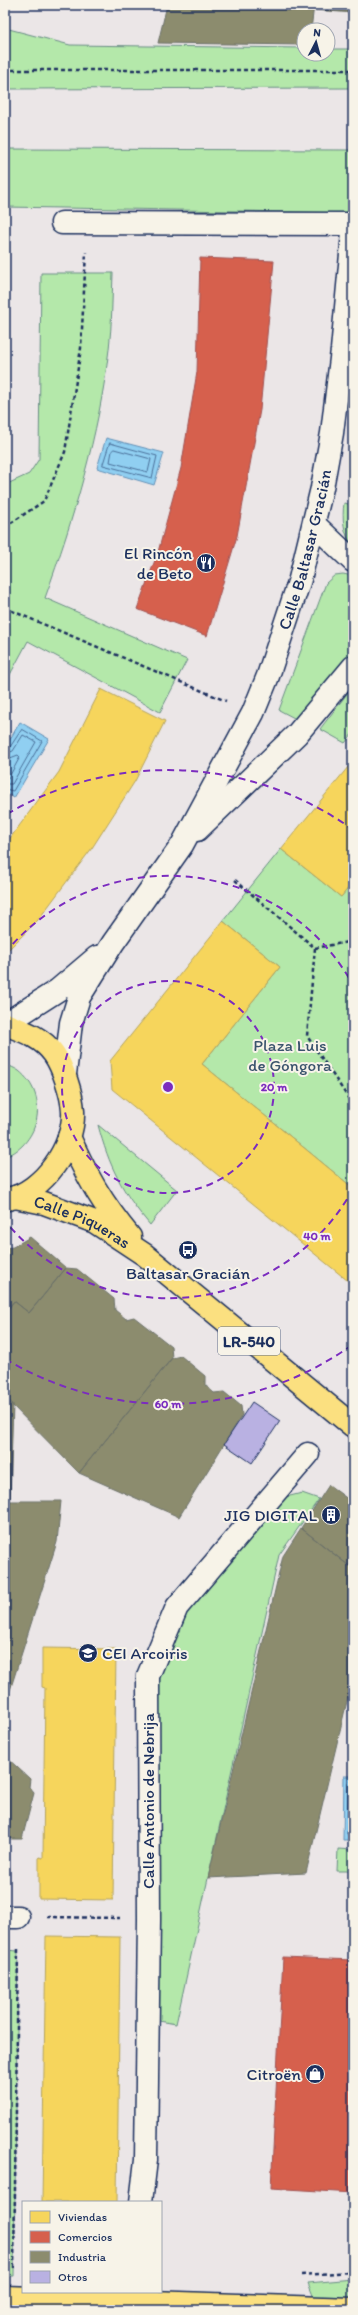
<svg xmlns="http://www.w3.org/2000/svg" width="358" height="2315" font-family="Itim,sans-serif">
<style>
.green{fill:#b4e8aa;stroke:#688c84}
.water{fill:#90cff1;stroke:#618fb6}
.homes{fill:#f6d55c;stroke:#b4a35d}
.shops{fill:#d6604d;stroke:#9e5152}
.industry{fill:#8c8c6e;stroke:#6a7069}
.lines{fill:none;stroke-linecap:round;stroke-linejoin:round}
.shore{stroke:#4a6f99;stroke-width:1}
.building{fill:#b9b1e2;stroke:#1b2f5e}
.minor-casing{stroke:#1b2f5e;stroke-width:25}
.major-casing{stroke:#1b2f5e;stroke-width:25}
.path{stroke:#1b2f5e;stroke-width:2.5;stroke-dasharray:4 3;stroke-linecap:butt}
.minor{stroke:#f7f3e8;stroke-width:22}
.major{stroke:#fbe080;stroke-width:22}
.ring{fill:none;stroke:#7b2cbf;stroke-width:2;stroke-dasharray:7 5}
.labels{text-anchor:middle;stroke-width:4;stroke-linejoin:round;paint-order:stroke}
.shield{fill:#f7f3e8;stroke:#5d6a87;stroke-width:1}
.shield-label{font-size:16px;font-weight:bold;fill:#1b2f5e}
.street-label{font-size:17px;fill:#1b2f5e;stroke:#f7f3e8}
.poi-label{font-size:17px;fill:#1b2f5e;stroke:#f7f3e8;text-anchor:end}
.park-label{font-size:17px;fill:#3a546d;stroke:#f7f3e8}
.centre{fill:#7b2cbf;stroke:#f7f3e8;stroke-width:2}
.ring-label{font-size:12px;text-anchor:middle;font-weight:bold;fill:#7b2cbf;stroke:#f7f3e8;stroke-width:4;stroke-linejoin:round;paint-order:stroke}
</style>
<rect width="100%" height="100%" fill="#ebe6e7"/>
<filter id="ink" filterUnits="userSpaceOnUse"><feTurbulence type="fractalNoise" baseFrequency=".025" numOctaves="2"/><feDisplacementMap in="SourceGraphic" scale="8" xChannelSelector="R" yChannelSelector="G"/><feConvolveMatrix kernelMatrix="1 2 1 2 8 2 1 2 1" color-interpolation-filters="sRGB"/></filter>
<g filter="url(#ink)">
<path class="green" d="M5,28l65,17 234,3v6h24v-5h25v39l-348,1z
M5,149l348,1v63l-348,-6z
M41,273h72c-1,25 -1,51 -4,76 -10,86 -35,168 -64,249l142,62 -27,52 -132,-71 -23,43v-199l24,-11 10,-15z
M344,503l9,2v41c-10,-12 -11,-28 -9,-43z
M343,574l10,2v75l-57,68 -17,-9 47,-127 9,-8z
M353,686v47l-8,10 -25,-14z
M281,849l60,48 12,-15v306l-151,-124 78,-97 -57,-46z
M5,1064c4,2 10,4 14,7 31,25 21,72 -14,86z
M98,1125l79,65 -27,35c-28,-33 -41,-59 -52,-100z
M302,1493l17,6 -40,56 -103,469 -17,-3 -4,-343 27,-63 96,-116z
M338,1849l15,1v21h-16z
M5,1950l13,1 -4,325h-9z
M353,2279v19h-39l-6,-15z"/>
<path class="water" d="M106,438l58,15 -10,32 -57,-17z
M20,722l29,17 -35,59 -9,-6v-44z
M344,1776h9v64h-10z"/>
<path class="homes" d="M101,689l64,32 -30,60 -43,67 -54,72 -33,33v-108l54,-73z
M353,761v121l-12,15 -60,-48z
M223,921l57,46 -78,97 151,124v97l-241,-196 -2,-28z
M42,1648l74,1 -3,251 -74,-1v-42l4,1 2,-170 -3,-1z
M46,1936l74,1 -3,265h-75z"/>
<path class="shops" d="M200,258l74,3 -14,149 -23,126 -30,100 -70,-27 21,-57 23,-84 16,-96z
M283,1957l70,3v233l-82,-5z"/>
<path class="industry" d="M167,5h147l-3,25h-7v15l-146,-2z
M314,5h39v8l-39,-3z
M30,1237l36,31 -37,45 -15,-12 -9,12v-65l8,-1z
M66,1268l11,1 37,30 1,11 11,9 8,-2 37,29 1,12 -93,115 -74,-75v-85l9,-12 15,12z
M181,1356l24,20v9l9,8 10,-1 17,14 1,9 -63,102 -100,-44 93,-115z
M5,1398l8,6 -3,97h51l-4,41 -52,164z
M329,1485l24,18v66l-52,-41z
M301,1528l52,41v107l-47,197 -98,5 75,-322z
M5,1756l25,23 -1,8 5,6 -12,46h-17z"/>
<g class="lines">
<path class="shore" d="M110,443l47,13 -5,22 -49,-13z
M114,449l37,10 -3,13 -38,-10 2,-11z
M5,749l5,-2 12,-18 20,12 -29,50 -8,-2
M5,754l8,-3 10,-16 13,7 -24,42h-7
M5,760l13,-5 2,2 -11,20 -4,1
M353,1780l-5,2 -1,52 6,3
M353,1786v45"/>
</g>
<path class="building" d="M252,1402l28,19 -28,42 -28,-19z"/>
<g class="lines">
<g class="minor-casing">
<g id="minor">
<path d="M62,223l291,1"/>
<path d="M314,524l39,37"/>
<path d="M197,830l100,-96 56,-67"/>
<path d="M5,1024l53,-34 39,-33"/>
<path id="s1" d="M65,1074l6,-51 8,-26 34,-54 69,-98 71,-132 15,-37 32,-97 22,-91 10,-55 10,-83 11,-117"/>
<path d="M5,1917h13"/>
<path d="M141,2202l5,-42 3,-241 -1,-243 29,-69 131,-153"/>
</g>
</g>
<g class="major-casing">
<g id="major">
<path d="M5,1024c18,7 37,13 49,30 9,13 18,40 19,57 2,35 -30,81 -65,88"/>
<path d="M69,1137c19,41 32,65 61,100"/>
<path id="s2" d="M15,1197l29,6 51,19 50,33 208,171"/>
<path d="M5,2297l348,12"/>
</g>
</g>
<path class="path" d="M5,70h348
M5,527l39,-26 21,-49 16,-104 5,-96
M5,608l221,93
M235,880l80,68 38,-7
M315,948l-8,88 46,69
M47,1917l73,1
M14,2268l4,-321
M301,2275l52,-3"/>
<use href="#minor" class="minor"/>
<use href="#major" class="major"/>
</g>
</g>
<g class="ring">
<circle cx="168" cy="1087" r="106"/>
<path d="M353 1189A211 211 0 0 1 5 1221M5 953A211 211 0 0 1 353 985"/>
<path d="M352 1345A317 317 0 0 1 7 1360M7 814A317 317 0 0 1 352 829"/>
</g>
<defs>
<g id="restaurant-disc" transform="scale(1)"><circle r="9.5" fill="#1b2f5e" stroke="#f7f3e8"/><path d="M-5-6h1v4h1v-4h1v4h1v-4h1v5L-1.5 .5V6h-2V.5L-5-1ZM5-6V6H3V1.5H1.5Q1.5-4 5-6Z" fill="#fff"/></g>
<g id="bus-disc" transform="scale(1)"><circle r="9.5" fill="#1b2f5e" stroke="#f7f3e8"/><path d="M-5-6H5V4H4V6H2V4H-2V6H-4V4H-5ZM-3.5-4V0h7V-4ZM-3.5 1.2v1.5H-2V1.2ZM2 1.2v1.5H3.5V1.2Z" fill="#fff"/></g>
<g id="building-disc" transform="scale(1)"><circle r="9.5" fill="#1b2f5e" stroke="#f7f3e8"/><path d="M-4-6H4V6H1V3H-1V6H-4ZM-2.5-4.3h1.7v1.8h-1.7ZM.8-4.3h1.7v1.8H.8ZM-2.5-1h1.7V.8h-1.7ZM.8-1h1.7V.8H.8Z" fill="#fff"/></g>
<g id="school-disc" transform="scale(1)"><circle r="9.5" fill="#1b2f5e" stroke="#f7f3e8"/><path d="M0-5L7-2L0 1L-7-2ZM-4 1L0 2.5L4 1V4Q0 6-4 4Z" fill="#fff"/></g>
<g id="shop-disc" transform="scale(1)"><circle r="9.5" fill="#1b2f5e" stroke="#f7f3e8"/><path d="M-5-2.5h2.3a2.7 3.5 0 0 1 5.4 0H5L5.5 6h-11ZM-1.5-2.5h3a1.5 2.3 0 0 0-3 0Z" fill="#fff"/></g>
</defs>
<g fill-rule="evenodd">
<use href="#restaurant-disc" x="206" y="563"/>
<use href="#bus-disc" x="188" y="1250"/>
<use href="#building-disc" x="331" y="1515"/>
<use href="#school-disc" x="88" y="1653"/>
<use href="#shop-disc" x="315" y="2074"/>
</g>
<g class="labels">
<rect class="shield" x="218" y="1327" width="62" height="28" rx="3"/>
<g class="shield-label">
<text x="249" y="1347">LR-540</text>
</g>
<g class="street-label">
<text dy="6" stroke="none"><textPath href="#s1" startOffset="584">Calle Baltasar Gracián</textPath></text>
<text dy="6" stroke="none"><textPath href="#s2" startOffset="72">Calle Piqueras</textPath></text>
<text transform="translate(148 1801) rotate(-90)" y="6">Calle Antonio de Nebrija</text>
</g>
<g class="poi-label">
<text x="192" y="559">El Rincón<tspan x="192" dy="20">de Beto</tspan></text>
<text x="188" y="1279" text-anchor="middle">Baltasar Gracián</text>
<text x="317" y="1521">JIG DIGITAL</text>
<text x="102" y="1659" text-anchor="start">CEI Arcoiris</text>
<text x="301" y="2080">Citroën</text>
</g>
<g class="park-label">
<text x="290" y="1051">Plaza Luis<tspan x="290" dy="20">de Góngora</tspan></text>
</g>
</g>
<circle cx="168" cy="1087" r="6" class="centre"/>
<g class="ring-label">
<text x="274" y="1091">20 m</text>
<text x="317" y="1240">40 m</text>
<text x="168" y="1408">60 m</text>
</g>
<rect width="358" height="2315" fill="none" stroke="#f7f3e8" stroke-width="20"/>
<rect x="10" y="10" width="338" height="2295" fill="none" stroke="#1b2f5e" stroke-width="1.5" filter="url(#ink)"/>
<rect x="22" y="2201" width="140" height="92" fill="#f7f3e8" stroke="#9fa5b1"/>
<rect x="30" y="2211" width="20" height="12" fill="#f6d55c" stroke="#9fa5b1"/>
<text x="58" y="2221" font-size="12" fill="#1b2f5e">Viviendas</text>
<rect x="30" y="2231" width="20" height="12" fill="#d6604d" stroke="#9fa5b1"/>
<text x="58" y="2241" font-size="12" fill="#1b2f5e">Comercios</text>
<rect x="30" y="2251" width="20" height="12" fill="#8c8c6e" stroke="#9fa5b1"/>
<text x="58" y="2261" font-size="12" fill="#1b2f5e">Industria</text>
<rect x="30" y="2271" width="20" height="12" fill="#b9b1e2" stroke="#9fa5b1"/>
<text x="58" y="2281" font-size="12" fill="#1b2f5e">Otros</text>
<g transform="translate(316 42) rotate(6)"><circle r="19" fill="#f7f3e8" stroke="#9fa5b1"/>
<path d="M0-3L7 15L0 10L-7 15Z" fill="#1b2f5e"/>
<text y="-6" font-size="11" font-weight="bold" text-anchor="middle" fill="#1b2f5e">N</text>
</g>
</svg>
